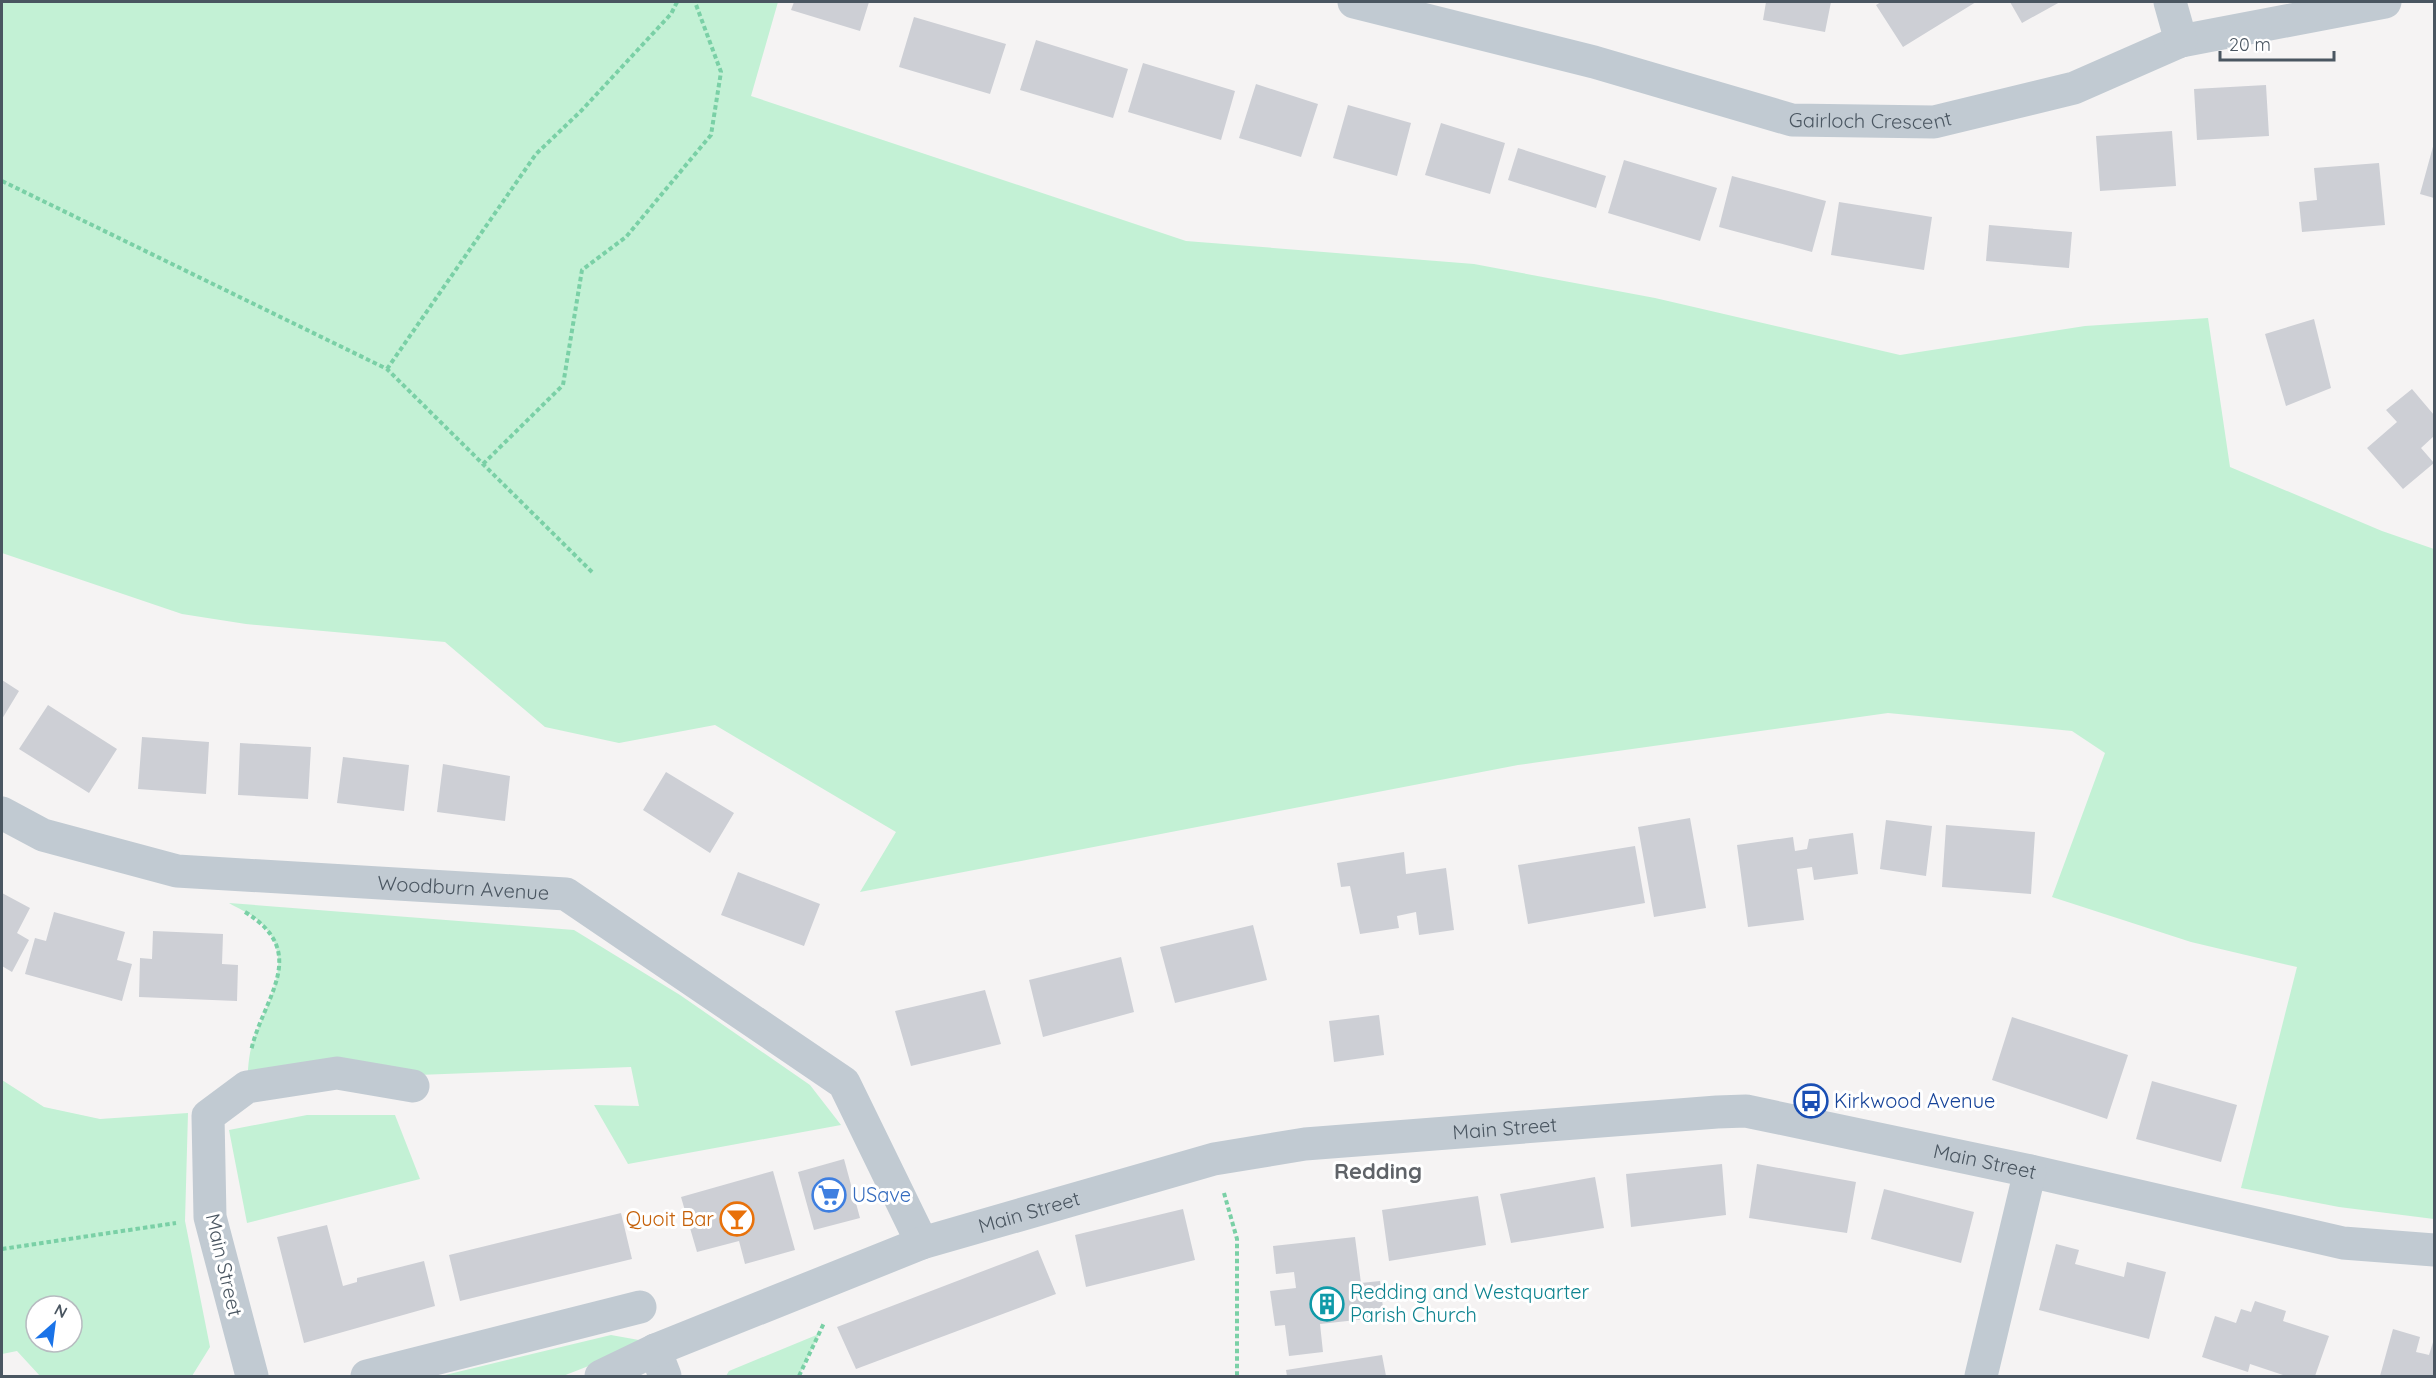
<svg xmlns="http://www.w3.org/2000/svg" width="2436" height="1378" font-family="Quicksand,sans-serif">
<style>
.green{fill:#c3f1d5;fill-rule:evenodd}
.building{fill:#cdcfd5}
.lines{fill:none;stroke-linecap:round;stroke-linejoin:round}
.path{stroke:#7ad0a6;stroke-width:4;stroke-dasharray:4.5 3;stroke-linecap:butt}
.minor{stroke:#c1cad2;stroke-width:33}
.labels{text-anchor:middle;stroke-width:6;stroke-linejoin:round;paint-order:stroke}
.street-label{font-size:20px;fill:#4a5661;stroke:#fff}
.transit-label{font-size:20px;fill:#164399;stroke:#fff;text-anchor:start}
.shop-label{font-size:20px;fill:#366cbe;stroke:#fff;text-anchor:start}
.food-label{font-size:20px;fill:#c56008;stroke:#fff;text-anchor:end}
.culture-label{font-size:20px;fill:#0d838f;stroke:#fff;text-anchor:start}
.quarter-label{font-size:22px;font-weight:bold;fill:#5f6368;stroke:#fff}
</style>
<rect width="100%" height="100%" fill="#f5f3f3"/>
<path class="green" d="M2,2h776l-27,94 435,145 288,23 181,34 245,57 185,-29 123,-8 22,149 152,64 52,18v670l-95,-12 -98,-19 56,-221 -106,-25 -139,-45 53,-144 -33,-22 -184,-18 -370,52 -658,127 36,-60 -181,-107 -96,18 -74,-16 -100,-85 -199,-18 -64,-10 -180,-61z
M229,903l345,27 106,65 130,90 31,40 -213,39 -34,-59 45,1 -8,-39 -213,8 -171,12c1,-15 1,-31 6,-46 14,-38 45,-83 7,-119 -8,-8 -21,-13 -31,-19z
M2,1080l42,27 56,12 88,-6 -3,108 25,126 -18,29h-152l-23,-25 -15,3zM36,1306h36v36h-36z
M307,1115h88l25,64 -173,44 -18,-93z
M819,1334l-20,42h-73l3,-5z
M611,1335l39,7 -87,34h-122z"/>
<path class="building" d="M794,2h75l-9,29 -69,-21z
M1766,2h65l-6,30 -62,-12z
M1881,2h95l-73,45 -27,-42z
M2010,2h50l-38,21z
M914,17l92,27 -16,50 -91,-27z
M1036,40l92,29 -15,49 -93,-28z
M1143,63l92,28 -14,49 -93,-28z
M1256,84l62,20 -17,53 -62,-19z
M2266,85l3,51 -72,4 -3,-51z
M1348,105l63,18 -14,53 -64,-18z
M1441,123l64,20 -15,51 -65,-19z
M2172,131l4,55 -76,5 -4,-55z
M2434,143v55l-14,-4z
M1518,148l88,28 -10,32 -88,-28z
M1624,160l93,28 -17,53 -92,-28z
M2379,163l6,62 -83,7 -3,-30 18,-2 -3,-32z
M1732,176l94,25 -14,51 -93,-25z
M1839,202l93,15 -8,53 -93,-15z
M1989,225l83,7 -3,36 -83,-7z
M2314,319l17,69 -45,18 -21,-72z
M2412,389l22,26v21l-13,12 13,15 -31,26 -36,-41 30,-26 -11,-12z
M2,680l17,11 -17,28z
M48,705l69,44 -28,44 -70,-44z
M142,737l67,5 -3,52 -68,-5z
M240,743l71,4 -3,52 -70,-4z
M343,757l66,8 -5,46 -67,-8z
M443,764l67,12 -5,45 -68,-9z
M666,772l68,41 -24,40 -67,-43z
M1690,818l16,90 -52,9 -16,-90z
M1886,820l46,6 -6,50 -46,-7z
M1946,825l89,7 -4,62 -89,-7z
M1853,833l5,41 -44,6 -2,-13 -15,2 7,51 -56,7 -11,-82 56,-8 2,14 12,-2 2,-10z
M1635,846l10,57 -117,21 -10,-59z
M1404,852l2,22 40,-6 8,62 -35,5 -3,-23 -19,4 2,12 -39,6 -10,-48 -9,1 -4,-24z
M738,872l82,32 -16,42 -83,-31z
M2,893l28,15 -13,25 12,7 -17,32 -10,-6z
M54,912l71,20 -8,28 15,4 -10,37 -97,-27 10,-36 11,3z
M1253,925l14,55 -92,23 -15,-56z
M153,931l70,3 -1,30 16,1 -1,36 -98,-4 1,-39 12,1z
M1121,957l13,55 -91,25 -14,-57z
M985,990l16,54 -90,22 -16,-55z
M1379,1015l5,40 -50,7 -5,-41z
M2012,1017l116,38 -21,64 -115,-39z
M2152,1081l85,24 -16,57 -85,-23z
M844,1159l16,59 -46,12 -16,-58z
M1722,1164l4,51 -95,12 -5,-53z
M1757,1164l99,18 -9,51 -98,-15z
M773,1171l22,79 -50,14 -6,-23 -42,11 -16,-55z
M1595,1177l9,51 -93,15 -11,-49z
M1884,1189l90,23 -13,51 -90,-24z
M1478,1196l8,49 -97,16 -7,-51z
M1183,1209l12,51 -109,27 -11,-52z
M621,1213l11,46 -172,42 -11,-46z
M327,1225l16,61 14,-4v-4l67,-17 11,45 -131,37 -27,-106z
M1355,1237l6,46 19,-2 4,36 -64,7 3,28 -34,4 -4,-31 -10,1 -5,-35 26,-3 -2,-16 -18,2 -3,-28z
M2056,1244l23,6 -4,14 49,13 3,-15 39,10 -17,67 -110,-29z
M1038,1250l18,44 -200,75 -19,-42z
M2255,1301l31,10 -3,10 46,15 -14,40h-29l-36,-12 -2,8 -46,-15 13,-41 21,7 5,-14 10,3z
M2393,1329l27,8 -4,15 9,2 4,1 5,-16v37h-54z
M1382,1355l4,21h-99l-1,-6z"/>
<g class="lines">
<path class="path" d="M2,181l385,188 207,205
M387,369l149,-215 46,-44 89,-96 6,-12
M483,464l80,-79 19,-115 44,-33 85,-102 10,-63 -26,-70
M245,912c67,41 17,87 6,139
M1224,1193l13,46v137
M2,1249l174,-26
M799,1376l25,-53"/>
<g class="minor">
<path id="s1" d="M1354,2l240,60 198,58 142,2 140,-34 107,-47 204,-39"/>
<path d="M2170,2l11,39"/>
<path id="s2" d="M2,813l41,22 134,36 389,23 278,189 78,160"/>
<path d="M655,1350l10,26"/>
<path d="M252,1376l-42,-159 -2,-101 39,-29 90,-14 76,13"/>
<path d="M367,1376l273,-69"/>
<path id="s3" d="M601,1376l54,-26 267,-107 292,-84 91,-15 412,-32 29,-1 284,60 313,72 91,7"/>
<path d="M1981,1376l49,-205"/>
</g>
</g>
<defs>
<g id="bus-ring" transform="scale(1.725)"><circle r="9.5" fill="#fff" stroke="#1a4fb4" stroke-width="1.5"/><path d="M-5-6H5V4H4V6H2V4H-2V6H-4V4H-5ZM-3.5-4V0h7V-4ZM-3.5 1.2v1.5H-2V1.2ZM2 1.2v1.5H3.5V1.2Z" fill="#1a4fb4"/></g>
<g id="supermarket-ring" transform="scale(1.725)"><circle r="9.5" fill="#fff" stroke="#3f7fe0" stroke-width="1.5"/><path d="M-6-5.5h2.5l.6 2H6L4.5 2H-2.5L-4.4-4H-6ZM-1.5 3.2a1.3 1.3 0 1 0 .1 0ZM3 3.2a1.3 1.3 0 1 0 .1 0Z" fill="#3f7fe0"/></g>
<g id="bar-ring" transform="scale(1.725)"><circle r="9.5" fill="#fff" stroke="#e8710a" stroke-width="1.5"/><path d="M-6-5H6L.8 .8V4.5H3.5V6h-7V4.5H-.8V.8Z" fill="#e8710a"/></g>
<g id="building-ring" transform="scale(1.725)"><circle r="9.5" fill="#fff" stroke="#0f9aa8" stroke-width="1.5"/><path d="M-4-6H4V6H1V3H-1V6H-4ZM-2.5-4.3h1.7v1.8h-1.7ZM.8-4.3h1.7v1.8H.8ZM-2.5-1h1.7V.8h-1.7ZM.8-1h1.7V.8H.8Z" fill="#0f9aa8"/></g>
</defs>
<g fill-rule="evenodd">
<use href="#bus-ring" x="1811" y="1101"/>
<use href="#supermarket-ring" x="829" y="1195"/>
<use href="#bar-ring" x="737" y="1219"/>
<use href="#building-ring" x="1327" y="1304"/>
</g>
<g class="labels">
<g class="street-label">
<text dy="7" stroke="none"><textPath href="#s1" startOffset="532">Gairloch Crescent</textPath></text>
<text dy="7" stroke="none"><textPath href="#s2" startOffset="472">Woodburn Avenue</textPath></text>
<text dy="7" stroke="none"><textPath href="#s3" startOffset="944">Main Street</textPath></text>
<text dy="7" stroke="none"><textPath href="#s3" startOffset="1430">Main Street</textPath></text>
<text dy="7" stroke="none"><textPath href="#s3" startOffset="459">Main Street</textPath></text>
<text transform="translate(224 1265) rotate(77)" y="7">Main Street</text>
</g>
<g class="transit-label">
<text x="1834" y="1108">Kirkwood Avenue</text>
</g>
<g class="shop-label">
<text x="852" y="1202">USave</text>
</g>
<g class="food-label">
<text x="714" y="1226">Quoit Bar</text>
</g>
<g class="culture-label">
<text x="1350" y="1299">Redding and Westquarter<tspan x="1350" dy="23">Parish Church</tspan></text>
</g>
<g class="quarter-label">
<text x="1378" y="1179">Redding</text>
</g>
</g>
<rect width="2436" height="1378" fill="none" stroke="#4a5661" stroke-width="6"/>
<g transform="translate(54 1324) rotate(28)"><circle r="28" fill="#ffffff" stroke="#b7bbc0" stroke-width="1.5"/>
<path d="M0-4.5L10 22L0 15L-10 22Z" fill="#1a73e8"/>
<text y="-9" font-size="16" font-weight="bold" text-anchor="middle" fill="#4a5661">N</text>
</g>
<path d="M2220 51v9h114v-9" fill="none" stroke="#4a5661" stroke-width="3"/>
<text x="2229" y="51" font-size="18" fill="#4a5661" stroke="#ffffff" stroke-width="4.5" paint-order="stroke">20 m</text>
</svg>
